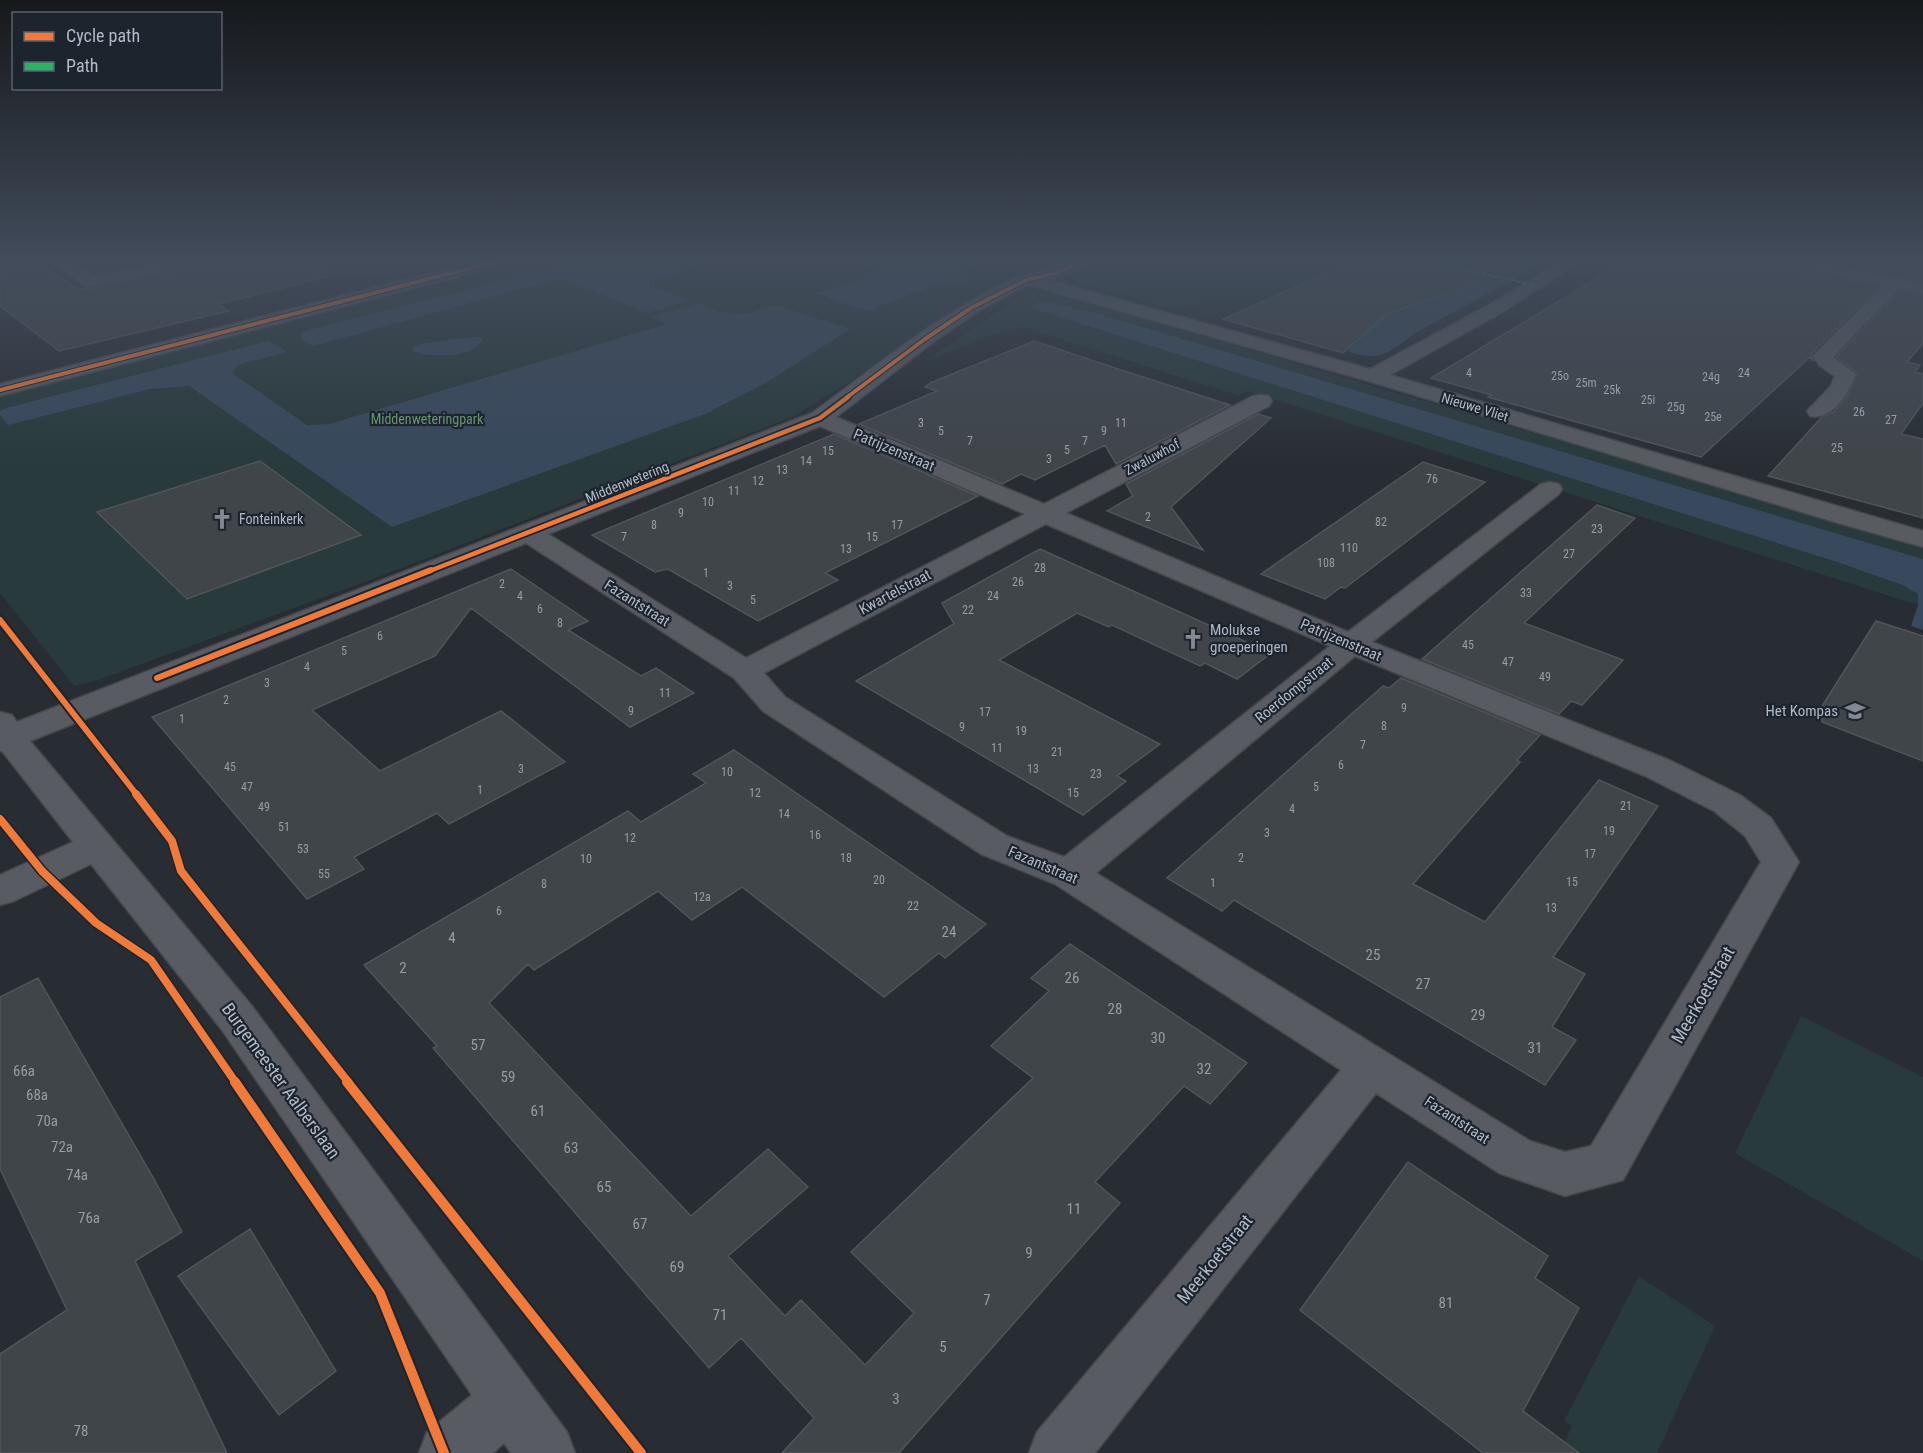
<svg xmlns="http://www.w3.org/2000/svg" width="1923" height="1453" font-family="'Roboto Condensed',sans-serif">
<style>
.green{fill:#283a3b}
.water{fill:#38495d}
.building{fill:#40454a;stroke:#50555b;stroke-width:1.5}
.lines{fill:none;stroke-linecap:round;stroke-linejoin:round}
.street-casing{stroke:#44484c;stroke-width:3}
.street{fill:#585c62;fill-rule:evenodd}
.quiet{stroke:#2db169;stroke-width:2;stroke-dasharray:5 2;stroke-linecap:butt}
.cycleway-far4-casing{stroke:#1c242e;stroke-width:6}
.cycleway-far3-casing{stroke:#1c242e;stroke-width:8}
.cycleway-far2-casing{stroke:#1c242e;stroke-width:10}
.cycleway-far1-casing{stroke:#1c242e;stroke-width:11}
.cycleway-casing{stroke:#1c242e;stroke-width:14}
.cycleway-far4{stroke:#f17a3a;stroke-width:4}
.cycleway-far3{stroke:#f17a3a;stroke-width:4.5}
.cycleway-far2{stroke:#f17a3a;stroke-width:6}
.cycleway-far1{stroke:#f17a3a;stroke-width:8}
.cycleway{stroke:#f17a3a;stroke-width:10}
.labels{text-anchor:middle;stroke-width:4.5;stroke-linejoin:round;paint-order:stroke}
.number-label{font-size:12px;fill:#969da6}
.far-street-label{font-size:14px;fill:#b2bac5;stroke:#1c242e}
.far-park-label{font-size:14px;fill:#6b9473;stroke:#1c242e}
.far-poi-label{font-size:14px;fill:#b2bac5;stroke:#1c242e;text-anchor:start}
.street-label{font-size:15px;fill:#b2bac5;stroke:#1c242e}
.poi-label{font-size:15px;fill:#b2bac5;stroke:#1c242e;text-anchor:start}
.near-number-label{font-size:15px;fill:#969da6}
.near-street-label{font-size:18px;fill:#b2bac5;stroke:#1c242e}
</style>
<rect width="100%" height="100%" fill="#282d33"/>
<path class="green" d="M87,263h68l-52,11z
M518,263h519l-25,10 -87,61 -7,-1 -11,7 5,2 -117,74 -430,166 -264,97 -27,7 -74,-93v-200l244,-61 8,1 15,-7z
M1105,263h188l94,23 -128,19 -8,-5h-30l-48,9 -100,-28 -2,-5z
M1029,290l22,2 872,255v12l-824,-245 -50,-12 -18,6 809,255 62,22 16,9v11l-670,-214 -8,5 -217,-69 -17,3 -78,30z
M1801,1016l122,61v184l-188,-108z
M1639,1276l76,50 -58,127h-98l13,-27 -8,-5z"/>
<path class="water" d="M568,263h142l-63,19 6,5 36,13 -42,13 -86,-35 -248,68 -12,-7v-7z
M862,263h122l-25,9v3l10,5 -1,3h-33l-15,8 -48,18 -17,-1 -39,-15 65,-21z
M1495,263h48c-40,24 -81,44 -121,66 -13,7 -25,20 -39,25 -11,4 -25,1 -36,-3l40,-38 91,-30 12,-17z
M1039,302h10l50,12 824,245v71l-12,-4 7,-21v-11l-16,-9 -62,-22 -809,-255 1,-3z
M698,303c17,7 32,14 51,10 12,-3 21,-8 33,-6l68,22 -81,52 -64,33 -313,113 -203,-141 -39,3 -142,36 -8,-10v-4l6,-3 263,-67 18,11 -43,11 -7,3 -5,7 75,52 22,-1 335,-99v-3l-14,-5z
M479,337l4,2c-9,20 -53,19 -70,12l-1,-4c7,-5 55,-9 67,-10z"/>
<path class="building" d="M30,263h8l39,25 14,1 89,-19 18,-7h129l1,14 -110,27 11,7 -170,40 -59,-45v-36z
M1349,263h168l1,6 -131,45 -44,39 -120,-34z
M1622,263h140l117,23 -68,68 2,7 -3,-4 -109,100 -213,-60 4,-2 -61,-17z
M1838,263h67l18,3v16z
M1900,291l23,5v47l-16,19 13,3 -5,7 8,2v29l-22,31 22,5v79l-155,-42 54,-59 12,-5 12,-14 12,-25 -22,-16z
M1034,341l78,26 118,38 -114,59 -11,-19 -70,35 -14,-6 -19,10 -143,-60 78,-33 -12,-4 5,-4z
M1258,414l13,4 -100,89 32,43 -96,-39 26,-15 -7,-12z
M834,434l144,62 -153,77 13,7 -80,41 -90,-52 -13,3 -63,-37z
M260,461l101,74 -174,64 -90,-87z
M1423,462l62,20 -140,106 -4,-1 -16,12 -64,-25z
M1597,505l38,13 -111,105 99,37 -41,45 -11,-4 -12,13 -137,-55z
M1040,549l231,104 -34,26 -32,-16 -5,3 -88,-41 -3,2 -32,-14 -78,47 161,84 -43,32 9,5 -43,34 -227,-134 98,-57 -12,-21z
M511,569l77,52 -20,9 73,46 15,-8 38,25 -64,34 -159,-119 -36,48 -123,54 68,61 121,-60 64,51 -116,62 -12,-11 -83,44 10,12 -57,30 -155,-182z
M1876,621l47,15v125l-101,-39v-16z
M1401,678l139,57 -23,25 3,2 -107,122 72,38 114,-142 59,26 -105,151 32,17 -33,53 24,13 -31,45 -311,-185 -12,11 -55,-33 216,-192 6,2z
M734,750l252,174 -41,34 -6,-5 -55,44 -142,-110 -50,33 -34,-29 -124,79 -6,-6 -39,39 202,213 77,-67 23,22 17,16 -80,69 57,60 16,-16 64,65 49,-52 -63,-61 182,-174 -42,-32 58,-55 -18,-13 39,-34 177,119 -37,41 -26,-18 -89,96 25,21 -221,250h-117l32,-35 -73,-80 -32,30 -276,-320 4,-2 -73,-81 264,-154 13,11 65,-39 -13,-9z
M38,978l116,201 28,53 -47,29 92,192h-227v-99l67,-44 -67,-141v-172z
M1408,1162l140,94 -13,22 44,30 -56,103 56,42h-96l-183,-143z
M250,1229l86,142 -57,44 -101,-139z"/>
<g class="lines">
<g class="street-casing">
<path id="street" d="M0,263h10l-2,4 -8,1z
M54,263h19l21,13 62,-13h32l-8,5 -89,19 -6,-1z
M470,263h28l-2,4 -496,129v-12z
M1066,263h23l-2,4 -39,13 322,89 124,-67 64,-39h20l-72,47 -116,65 533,156v16l-85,-24 -473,-143 -337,-95 -51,27 -45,31 -96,74 208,87 209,-108 8,-1 8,1 3,5 -3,5 -203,107 282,119 193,-148 9,-2 9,2 3,5 -3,5 -187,148 297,118 71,35 31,23 28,44 -176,318 -58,16 -66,-23 -123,-80 -281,360h-66l8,-21 304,-362 -286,-186 -74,-30 -218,-143 -29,-33 -208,-135 -496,198 222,265 315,426 8,21h-64l-7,-10 -11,10h-74l8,-21 45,-37 -250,-365 -131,-166 -77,37 -14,4v-30l73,-33 -71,-91h-2v-39l12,3 5,7 795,-309c66,-48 130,-103 206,-136 15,-6 33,-8 48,-14zM820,426l205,88 -279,144 -198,-124zM1046,524l284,122 -266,211 -57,-21 -222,-139 -21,-24zM1355,656l290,120 69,35 31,25 16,26 -170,284 -26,6 -35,-11 -434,-268z
M1796,263h31l96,21v10l-24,-5 -66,68 23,17c-7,18 -23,47 -46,42l-3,-5 23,-24 5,-11 -15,-10 -7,-10 70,-71 -85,-18z"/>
</g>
<use href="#street" class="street"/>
<path class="quiet" d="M1426,266l42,4 66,15"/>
<g class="cycleway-far4-casing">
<path id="cycleway-far4" d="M0,390l490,-127
M846,398l79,-59 46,-31 55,-28 30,-7 25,-10"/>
</g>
<g class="cycleway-far3-casing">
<path id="cycleway-far3" d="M427,572l393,-154 28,-21"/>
</g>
<g class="cycleway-far2-casing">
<path id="cycleway-far2" d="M0,620l137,175
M157,678l274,-108"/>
</g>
<g class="cycleway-far1-casing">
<path id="cycleway-far1" d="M136,794l36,47 9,30 168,212
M0,819l42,52 54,52 55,37 85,123"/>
</g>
<g class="cycleway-casing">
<path id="cycleway" d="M235,1082l145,211 64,160
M347,1082l294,371"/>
</g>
<use href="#cycleway-far4" class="cycleway-far4"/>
<use href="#cycleway-far3" class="cycleway-far3"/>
<use href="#cycleway-far2" class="cycleway-far2"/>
<use href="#cycleway-far1" class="cycleway-far1"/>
<use href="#cycleway" class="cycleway"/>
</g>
<linearGradient id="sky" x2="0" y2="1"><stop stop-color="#16191c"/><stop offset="0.56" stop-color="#424c5b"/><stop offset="1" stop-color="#424c5b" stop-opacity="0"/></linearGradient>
<rect width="1923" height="466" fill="url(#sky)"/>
<defs>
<g id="church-bare" transform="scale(1.62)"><path d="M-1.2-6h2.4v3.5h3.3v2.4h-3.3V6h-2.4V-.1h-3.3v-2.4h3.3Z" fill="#828992" stroke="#1c242e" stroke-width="2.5" paint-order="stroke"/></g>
<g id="school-bare" transform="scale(1.62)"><path d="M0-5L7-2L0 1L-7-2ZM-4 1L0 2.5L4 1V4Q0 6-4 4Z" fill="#828992" stroke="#1c242e" stroke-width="2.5" paint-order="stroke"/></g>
</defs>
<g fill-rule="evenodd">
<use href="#church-bare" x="222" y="519"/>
<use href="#church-bare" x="1193" y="639"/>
<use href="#school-bare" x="1855" y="711"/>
</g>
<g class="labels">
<g class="number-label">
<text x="1469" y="377">4</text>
<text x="1744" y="377">24</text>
<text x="1560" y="380">25o</text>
<text x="1711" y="381">24g</text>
<text x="1586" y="387">25m</text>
<text x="1612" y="394">25k</text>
<text x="1648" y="404">25i</text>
<text x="1676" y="411">25g</text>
<text x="1859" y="416">26</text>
<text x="1713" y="421">25e</text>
<text x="1891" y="424">27</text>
<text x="921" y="427">3</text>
<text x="1121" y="427">11</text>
<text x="941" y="435">5</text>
<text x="1104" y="435">9</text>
<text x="970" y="445">7</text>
<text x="1085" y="445">7</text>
<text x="1837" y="452">25</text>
<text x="1067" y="454">5</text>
<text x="828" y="455">15</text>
<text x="1049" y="463">3</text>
<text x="806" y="465">14</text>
<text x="782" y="474">13</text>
<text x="1432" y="483">76</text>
<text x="758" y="485">12</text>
<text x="734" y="495">11</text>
<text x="708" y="506">10</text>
<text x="681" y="517">9</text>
<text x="1148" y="521">2</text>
<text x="1381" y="526">82</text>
<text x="654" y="529">8</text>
<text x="897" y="529">17</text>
<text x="1597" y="533">23</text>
<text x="624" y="541">7</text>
<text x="872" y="541">15</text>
<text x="1349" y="552">110</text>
<text x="846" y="553">13</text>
<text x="1569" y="558">27</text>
<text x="1326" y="567">108</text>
<text x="1040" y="572">28</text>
<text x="706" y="577">1</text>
<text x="1018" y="586">26</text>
<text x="502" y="588">2</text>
<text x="730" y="590">3</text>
<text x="1526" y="597">33</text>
<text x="520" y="600">4</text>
<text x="993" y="600">24</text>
<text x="753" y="604">5</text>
<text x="540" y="613">6</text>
<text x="968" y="614">22</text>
<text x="560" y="627">8</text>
<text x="380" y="640">6</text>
<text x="1468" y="649">45</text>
<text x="344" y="655">5</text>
<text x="1508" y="666">47</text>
<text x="307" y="671">4</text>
<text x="1545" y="681">49</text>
<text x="267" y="687">3</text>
<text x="665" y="697">11</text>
<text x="226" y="704">2</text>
<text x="1404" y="712">9</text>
<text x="631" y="715">9</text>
<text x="985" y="716">17</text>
<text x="182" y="723">1</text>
<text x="1384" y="730">8</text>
<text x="962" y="731">9</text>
<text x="1021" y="735">19</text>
<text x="1363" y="749">7</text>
<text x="997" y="752">11</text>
<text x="1057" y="756">21</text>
<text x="1341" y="769">6</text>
<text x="230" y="771">45</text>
<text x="521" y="773">3</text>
<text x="1033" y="773">13</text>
<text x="727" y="776">10</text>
<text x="1096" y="778">23</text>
<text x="247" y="791">47</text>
<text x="1316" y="791">5</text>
<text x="480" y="794">1</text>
<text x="755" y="797">12</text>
<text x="1073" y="797">15</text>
<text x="1626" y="810">21</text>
<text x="264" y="811">49</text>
<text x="1292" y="813">4</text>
<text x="784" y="818">14</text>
<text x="284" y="831">51</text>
<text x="1609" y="835">19</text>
<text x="1267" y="837">3</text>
<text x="815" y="839">16</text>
<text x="630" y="842">12</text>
<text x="303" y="853">53</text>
<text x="1590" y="858">17</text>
<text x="846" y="862">18</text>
<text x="1241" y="862">2</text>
<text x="586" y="863">10</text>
<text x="324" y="878">55</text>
<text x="879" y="884">20</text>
<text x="1572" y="886">15</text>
<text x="1213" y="887">1</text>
<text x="544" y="888">8</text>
<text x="702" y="901">12a</text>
<text x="913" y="910">22</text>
<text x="1551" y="912">13</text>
<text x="499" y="915">6</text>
</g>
<g class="far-street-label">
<text transform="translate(1475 407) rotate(17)" y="5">Nieuwe Vliet</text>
<text transform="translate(1152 457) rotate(-28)" y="5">Zwaluwhof</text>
<text transform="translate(627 482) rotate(-22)" y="5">Middenwetering</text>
</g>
<g class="far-park-label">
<text x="427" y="424">Middenweteringpark</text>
</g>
<g class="far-poi-label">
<text x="239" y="524">Fonteinkerk</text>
</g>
<g class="street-label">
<text transform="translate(894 450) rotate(23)" y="5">Patrijzenstraat</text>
<text transform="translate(895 592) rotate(-28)" y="5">Kwartelstraat</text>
<text transform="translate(637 603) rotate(32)" y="5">Fazantstraat</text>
<text transform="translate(1341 640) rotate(23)" y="5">Patrijzenstraat</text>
<text transform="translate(1294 690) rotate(-39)" y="5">Roerdompstraat</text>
<text transform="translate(1043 865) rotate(23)" y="5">Fazantstraat</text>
<text transform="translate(1457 1120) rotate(33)" y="5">Fazantstraat</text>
</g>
<g class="poi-label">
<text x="1210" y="635">Molukse<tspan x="1210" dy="17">groeperingen</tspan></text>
<text x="1838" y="716" text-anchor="end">Het Kompas</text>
</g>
<g class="near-number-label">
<text x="949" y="937">24</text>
<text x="452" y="943">4</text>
<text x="1373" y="960">25</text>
<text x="403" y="973">2</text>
<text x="1072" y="983">26</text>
<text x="1423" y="989">27</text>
<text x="1115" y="1014">28</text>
<text x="1478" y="1020">29</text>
<text x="1158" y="1043">30</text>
<text x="478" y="1050">57</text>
<text x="1535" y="1053">31</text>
<text x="1204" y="1074">32</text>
<text x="24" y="1076">66a</text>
<text x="508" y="1082">59</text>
<text x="37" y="1100">68a</text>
<text x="538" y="1116">61</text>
<text x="47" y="1126">70a</text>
<text x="62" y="1152">72a</text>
<text x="571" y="1153">63</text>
<text x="77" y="1180">74a</text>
<text x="604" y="1192">65</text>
<text x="1074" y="1214">11</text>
<text x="89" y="1223">76a</text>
<text x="640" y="1229">67</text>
<text x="1029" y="1258">9</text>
<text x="677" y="1272">69</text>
<text x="987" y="1305">7</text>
<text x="1446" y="1308">81</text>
<text x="720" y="1320">71</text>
<text x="943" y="1352">5</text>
<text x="896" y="1404">3</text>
<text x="81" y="1436">78</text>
</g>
<g class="near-street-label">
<text transform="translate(1703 995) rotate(-60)" y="6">Meerkoetstraat</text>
<text transform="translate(281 1081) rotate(54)" y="6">Burgemeester Aalberslaan</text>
<text transform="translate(1215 1259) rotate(-51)" y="6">Meerkoetstraat</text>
</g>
</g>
<rect x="12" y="12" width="210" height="78" fill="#1c242e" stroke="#58606a" stroke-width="1.5"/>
<rect x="24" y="32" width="30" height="9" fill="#f17a3a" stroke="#58606a" stroke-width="1.5"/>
<text x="66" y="42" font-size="18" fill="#b2bac5">Cycle path</text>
<rect x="24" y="62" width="30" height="9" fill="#2db169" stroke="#58606a" stroke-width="1.5"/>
<text x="66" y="72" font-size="18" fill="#b2bac5">Path</text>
</svg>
